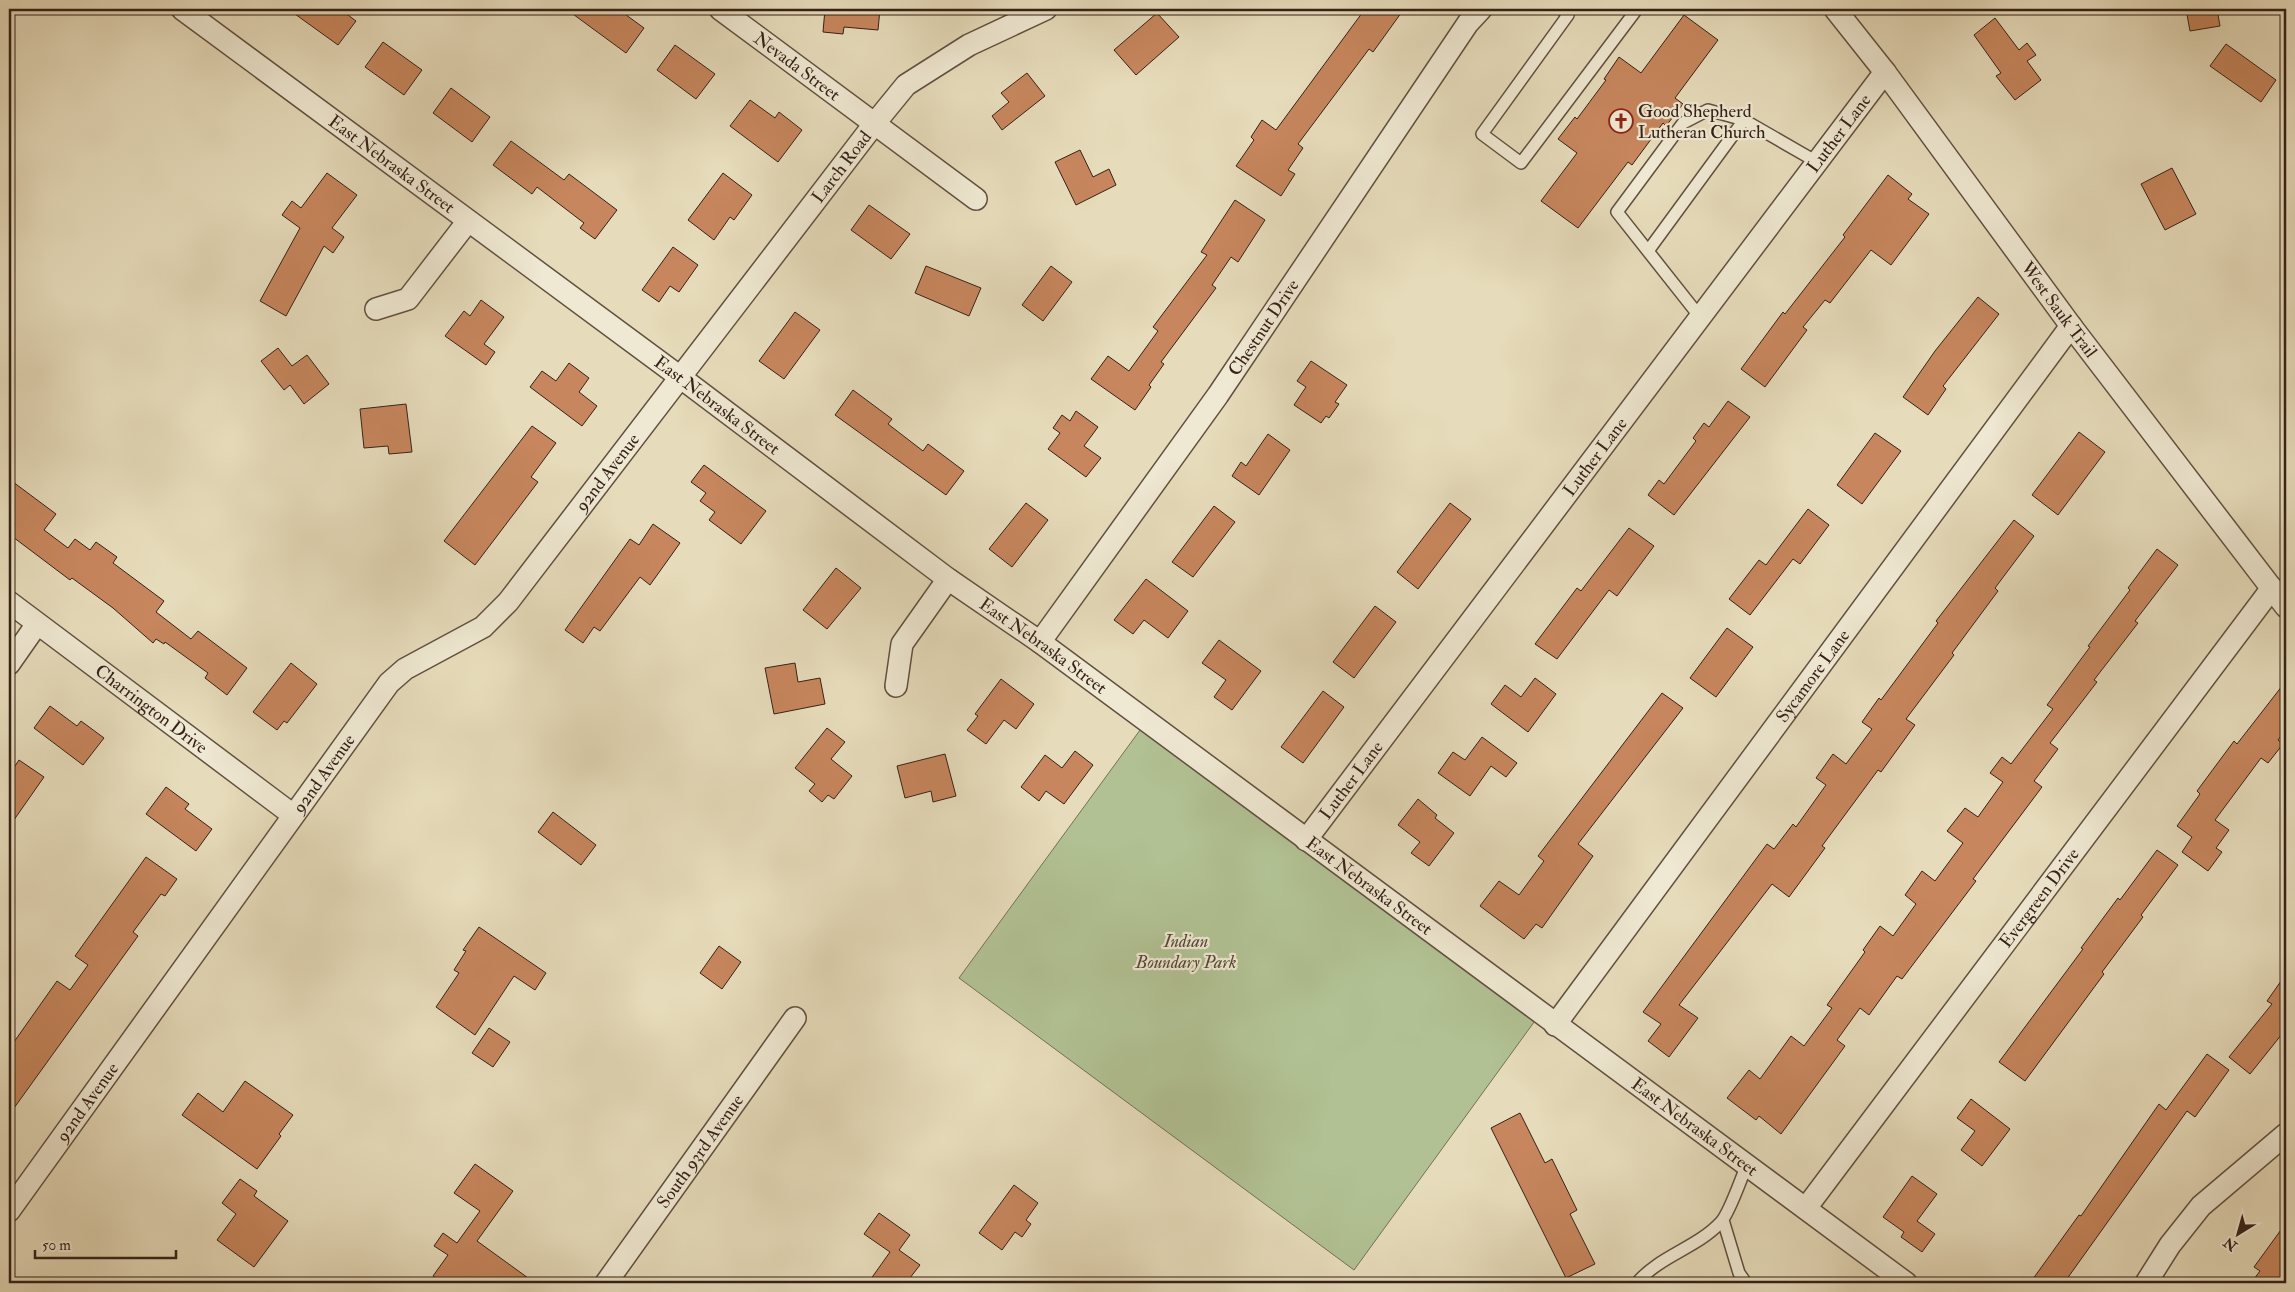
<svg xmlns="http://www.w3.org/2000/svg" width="2295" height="1292" font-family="'IM FELL Double Pica',serif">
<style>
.green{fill:#b1c193;stroke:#737156}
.building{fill:#c7865d;stroke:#352118}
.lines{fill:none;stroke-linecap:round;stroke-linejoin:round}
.lane-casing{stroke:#615040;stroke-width:14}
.street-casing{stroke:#615040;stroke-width:24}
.lane{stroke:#efe8d2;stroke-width:11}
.street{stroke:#efe8d2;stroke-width:21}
.labels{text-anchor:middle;stroke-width:4.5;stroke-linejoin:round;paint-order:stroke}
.street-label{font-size:18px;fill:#352118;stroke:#efe8d2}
.poi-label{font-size:18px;fill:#352118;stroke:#efe8d2;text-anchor:start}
.park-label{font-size:18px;font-style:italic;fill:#544937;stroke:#efe8d2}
</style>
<rect width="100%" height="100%" fill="#e6dbba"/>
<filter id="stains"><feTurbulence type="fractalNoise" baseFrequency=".004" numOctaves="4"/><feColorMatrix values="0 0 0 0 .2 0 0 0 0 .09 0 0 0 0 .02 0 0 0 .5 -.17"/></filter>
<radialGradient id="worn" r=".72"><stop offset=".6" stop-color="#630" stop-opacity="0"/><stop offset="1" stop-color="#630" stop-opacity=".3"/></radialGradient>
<path class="green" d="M1143,726l394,292 -183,252 -395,-292z"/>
<path class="building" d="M288,9h52l16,12 -18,24z
M566,9h52l26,19 -18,25z
M825,9h55l-2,21 -34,-3 -1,7 -20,-2z
M1365,9h39l-31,43 -4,-3 -71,95 5,4 -15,22 7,4 -14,22 -45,-30 18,-26 -3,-3 11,-17 14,10z
M2186,9h31l3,17 -30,5z
M1157,13l22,24 -43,38 -22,-25z
M1684,15l34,25 -43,58 8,6 -17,22 -3,-3 -31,42 -4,-3 -50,66 -37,-27 36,-48 -19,-14 17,-22 2,2 29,-39 -2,-1 15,-22 22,16z
M1995,18l24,32 8,-7 9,12 -9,6 14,19 -26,20 -19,-24 5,-3 -27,-38z
M383,42l39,28 -18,25 -39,-28z
M2226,44l50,36 -15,22 -51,-36z
M675,45l40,29 -19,25 -39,-29z
M1027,73l18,23 -43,34 -10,-14 17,-14 -8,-9z
M451,88l39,29 -18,25 -39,-29z
M750,100l25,18 4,-6 23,18 -24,32 -48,-36z
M511,141l53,39 5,-6 48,36 -22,29 -15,-11 4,-5 -47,-36 -5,7 -39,-29z
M1080,150l13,27 16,-8 7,16 -40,20 -21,-43z
M2172,168l24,46 -31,16 -24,-46z
M327,173l30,22 -25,33 12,9 -11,16 -9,-7 -38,70 -26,-15 40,-73 -18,-13 10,-14 9,7z
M723,173l29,22 -18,25 -4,-3 -16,23 -26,-20z
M1888,175l24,19 -4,5 21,15 -38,51 -20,-15 -41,53 -5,-3 -22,27 4,3 -42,57 -24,-18 42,-57 2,2 60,-77 -2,-2z
M1235,200l30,20 -27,42 -7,-5 -19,28 4,3 -55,74 3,2 -15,21 2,2 -16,23 -44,-31 17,-23 21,15 29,-40 -5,-4 54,-72 -6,-3z
M869,205l41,29 -19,25 -40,-29z
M673,247l25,18 -19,27 -9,-6 -11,16 -17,-12z
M926,266l55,22 -12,28 -54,-23z
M1051,266l21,16 -29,39 -21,-16z
M1978,297l21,17 -56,72 3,3 -18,26 -25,-18 32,-46z
M481,300l23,17 -20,27 11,8 -9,13 -41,-29 19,-25 6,5z
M795,312l25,18 -36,49 -25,-18z
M278,348l14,18 15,-11 22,29 -25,20 -14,-19 -6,5 -23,-29z
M1311,361l36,24 -12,17 4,2 -10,14 -3,-2 -5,7 -27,-18 12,-18 -9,-6z
M569,363l20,15 -10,14 18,14 -15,20 -52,-39 12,-16 14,10z
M853,390l39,29 -4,5 35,27 5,-7 36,27 -18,24 -111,-80z
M1728,401l22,16 -76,98 -26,-20 11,-15 5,4 32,-43 -3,-3 11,-15 5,4z
M406,404l6,48 -23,2 -1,-8 -24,2 -4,-39z
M1076,411l22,16 -14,19 17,12 -15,19 -38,-28 12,-16 -7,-5 9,-13 8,6z
M532,426l24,17 -25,34 7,5 -63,83 -31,-24z
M2079,432l26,20 -47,63 -26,-20z
M1875,433l26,18 -39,53 -25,-19z
M1268,434l22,16 -31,45 -27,-19 9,-14 5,4z
M704,465l62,46 -25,33 -32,-24 6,-8 -15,-11 6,-8 -15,-11z
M9,479l47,35 -12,16 24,18 7,-9 15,11 6,-8 21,15 -4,6 51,38 -8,11 35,27 7,-8 49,37 -20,27 -22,-17 3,-5 -43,-31 -1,2 -8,-5 -3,4 -40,-35 -41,-30 -2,2 -61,-46 6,-10 -6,-4z
M1026,503l22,17 -36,47 -23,-18z
M1450,503l21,16 -53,70 -21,-17z
M1214,506l21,16 -42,55 -21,-15z
M1808,509l21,16 -29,39 -7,-5 -43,56 -21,-16 30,-39 7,5z
M2014,520l20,16 -39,52 3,3 -46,62 2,2 -48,64 9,6 -34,47 -3,-2 -56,76 3,2 -36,49 -17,-13 -93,121 19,13 -29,39 -21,-16 13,-17 -18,-12 124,-168 7,5 19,-25 3,3 30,-42 -10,-7 17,-24 13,10 26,-35 -10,-7 17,-24 2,2 57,-77 -2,-2z
M653,524l27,19 -30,42 -10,-8 -40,54 -6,-4 -11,16 -18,-13 65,-91 9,6z
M1629,528l25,18 -37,50 -8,-6 -52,69 -22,-15 42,-56 4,3z
M2157,549l21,16 -43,56 3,2 -44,57 3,2 -47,61 8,6 -24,32 8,6 -69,92 3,2 -74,98 -5,-3 -28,39 -9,-7 -23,32 8,6 -64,88 -22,-18 -3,4 -29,-22 22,-28 11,9 31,-43 13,10 28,-38 -5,-3 38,-53 -2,-2 17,-24 13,10 23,-32 -11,-9 17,-24 13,10 28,-38 -16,-12 18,-23 13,9 25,-35 -13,-9 12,-16 9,7 42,-55 -6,-4 43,-58 -2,-1 42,-56 -2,-2z
M836,568l25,20 -34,41 -24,-19z
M1146,579l42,32 -20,27 -24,-18 -11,14 -19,-14z
M1375,606l21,16 -42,56 -21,-16z
M1727,628l26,19 -37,50 -26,-19z
M1219,640l42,31 -29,39 -18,-13 12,-17 -24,-17z
M291,663l26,21 -30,39 -3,-2 -7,9 -24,-18z
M795,663l3,19 22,-4 5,26 -51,10 -9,-46z
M1535,678l21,16 -28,38 -37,-28 14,-19 16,12z
M1001,679l33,25 -18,25 -12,-9 -18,24 -19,-14 11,-14 -3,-2z
M2286,681v49l-8,10 5,4 -15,19 -7,-5 -46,62 14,10 -13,18 6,4 -14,19 -26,-19 10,-15 -15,-11 23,-32 -3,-3 37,-50 3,3z
M1323,691l21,16 -41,56 -22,-16z
M1662,693l21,15 -105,136 15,12 -51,72 -6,-4 -12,15 -44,-33 19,-25 20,14 25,-34 -6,-5z
M50,706l27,20 4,-5 23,17 -21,27 -49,-37z
M827,728l18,14 -14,17 21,17 -18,23 -6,-4 -6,7 -13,-11 6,-7 -20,-16z
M1482,737l35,26 -11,14 -15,-11 -21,30 -32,-23 15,-21 12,8z
M1075,751l18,14 -29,39 -18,-13 -7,10 -18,-14 24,-32 17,13z
M945,754l11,42 -23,6 -2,-11 -26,7 -8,-32z
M19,760l25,17 -35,50v-52z
M166,787l23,17 -4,5 27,20 -16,22 -50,-37z
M1418,799l19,16 -2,3 19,15 -25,33 -18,-13 9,-11 -22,-17z
M553,812l43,33 -15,20 -43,-33z
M2157,850l21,15 -37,50 2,2 -41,55 2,2 -79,107 -26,-19 84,-113 -2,-1 37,-50 2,2z
M146,857l31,22 -12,17 -4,-2 -28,38 5,4 -129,179v-66l48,-68 13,9 18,-25 -13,-9z
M479,927l67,46 -11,17 -21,-14 -39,59 -39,-28 23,-34 -5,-3 12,-19 -3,-1z
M719,946l22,16 -19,27 -22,-16z
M2286,974v55l-36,45 -21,-17 43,-53 -5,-3z
M489,1028l21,14 -17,25 -21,-14z
M2207,1054l22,16 -34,47 -8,-6 -123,172h-34l49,-68 2,1 78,-112 7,6z
M245,1081l48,34 -14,19 2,2 -24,33 -75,-54 16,-22 25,19z
M1971,1099l39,30 -28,37 -21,-16 14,-19 -18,-13z
M1520,1113l25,50 7,-4 25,51 -7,4 25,50 -29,14 -75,-150z
M475,1164l38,27 -36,50 58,42h-91l-11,-7 15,-21 -14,-9 9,-13 14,10 23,-32 -26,-18z
M1912,1176l25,18 -20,27 18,13 -13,18 -21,-15 3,-5 -21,-15z
M240,1179l17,12 -3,5 34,25 -34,46 -37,-27 19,-26 -14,-11z
M1014,1185l24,18 -12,17 5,4 -9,13 -7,-5 -13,18 -23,-17z
M879,1213l31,22 -11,15 21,15 -14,18h-38l22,-31 -26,-18z
M2286,1223v51l-7,9h-28l9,-12 -6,-4z"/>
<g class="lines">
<g class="lane-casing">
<path id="lane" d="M1562,9l6,6 -86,119 39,29 116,-154
M1648,251l96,-131
M1700,317l-83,-105 66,-89 25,-13 36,10 73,42
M1723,1220l16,53 7,10
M1637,1283c22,-27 60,-35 84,-61 9,-10 20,-44 26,-57"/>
</g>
<g class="street-casing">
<g id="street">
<path id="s1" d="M182,9l498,368 268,202 92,63 866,641"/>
<path id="s2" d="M720,9l256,190"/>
<path id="s3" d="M1835,9l50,63 186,254 215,281"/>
<path d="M376,309l32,-10 60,-78"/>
<path id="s4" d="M9,602l284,213"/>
<path id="s5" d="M1040,642l178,-247 250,-372 13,-14"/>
<path d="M9,664l28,-40"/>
<path d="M896,686l6,-42 46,-65"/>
<path id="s6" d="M1306,840l579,-768"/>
<path id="s7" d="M1555,1025l516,-699"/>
<path id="s8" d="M1806,1208l466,-620"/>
<path id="s9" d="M9,1211l380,-528 16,-14 78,-42 25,-25 367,-479 31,-38 63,-40 77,-36"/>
<path id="s10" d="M606,1283l189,-265"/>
<path d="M2146,1283l24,-38 31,-39 85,-72"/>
</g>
</g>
<use href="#lane" class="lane"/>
<use href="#street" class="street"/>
</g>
<defs>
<g id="church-ring" transform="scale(1.25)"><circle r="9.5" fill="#efe8d2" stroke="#8f2418" stroke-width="1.5"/><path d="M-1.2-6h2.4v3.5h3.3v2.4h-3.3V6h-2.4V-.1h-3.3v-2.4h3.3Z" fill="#8f2418"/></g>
</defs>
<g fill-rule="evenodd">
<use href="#church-ring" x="1621" y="121"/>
</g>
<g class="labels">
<g class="street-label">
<text dy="6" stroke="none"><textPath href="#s2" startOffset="96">Nevada Street</textPath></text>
<text dy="6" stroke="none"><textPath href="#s6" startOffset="885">Luther Lane</textPath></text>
<text dy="6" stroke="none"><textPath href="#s1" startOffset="261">East Nebraska Street</textPath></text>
<text dy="6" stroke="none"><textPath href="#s9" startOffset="1344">Larch Road</textPath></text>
<text dy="6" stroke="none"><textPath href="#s3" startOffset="375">West Sauk Trail</textPath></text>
<text dy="6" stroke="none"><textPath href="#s5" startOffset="386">Chestnut Drive</textPath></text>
<text dy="6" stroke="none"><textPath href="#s1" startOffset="666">East Nebraska Street</textPath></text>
<text dy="6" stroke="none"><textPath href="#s6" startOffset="480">Luther Lane</textPath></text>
<text dy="6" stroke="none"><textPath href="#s9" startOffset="959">92nd Avenue</textPath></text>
<text dy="6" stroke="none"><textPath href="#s1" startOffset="1071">East Nebraska Street</textPath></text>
<text dy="6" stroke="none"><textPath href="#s7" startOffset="434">Sycamore Lane</textPath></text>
<text dy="6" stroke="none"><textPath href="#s4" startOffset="178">Charrington Drive</textPath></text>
<text dy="6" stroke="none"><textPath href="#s9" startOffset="539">92nd Avenue</textPath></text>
<text dy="6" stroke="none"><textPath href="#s6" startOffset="75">Luther Lane</textPath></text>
<text dy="6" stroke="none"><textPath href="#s1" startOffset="1476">East Nebraska Street</textPath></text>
<text dy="6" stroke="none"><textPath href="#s8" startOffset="388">Evergreen Drive</textPath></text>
<text dy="6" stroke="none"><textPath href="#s9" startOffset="134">92nd Avenue</textPath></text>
<text dy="6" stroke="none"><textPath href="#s1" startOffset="1881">East Nebraska Street</textPath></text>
<text dy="6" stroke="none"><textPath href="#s10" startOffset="162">South 93rd Avenue</textPath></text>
</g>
<g class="poi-label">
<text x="1638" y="117">Good Shepherd<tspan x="1638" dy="21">Lutheran Church</tspan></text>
</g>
<g class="park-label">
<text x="1186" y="947">Indian<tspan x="1186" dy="21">Boundary Park</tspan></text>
</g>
</g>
<rect width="2295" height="1292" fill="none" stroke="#e6dbba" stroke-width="30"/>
<rect x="10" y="10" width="2275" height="1272" fill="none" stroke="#352118" stroke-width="2.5"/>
<rect x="15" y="15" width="2265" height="1262" fill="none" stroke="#352118"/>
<g transform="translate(2238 1234) rotate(217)" stroke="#efe8d2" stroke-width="4" paint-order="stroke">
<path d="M0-4L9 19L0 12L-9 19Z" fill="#352118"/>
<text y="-8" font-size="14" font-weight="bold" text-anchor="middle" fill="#352118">N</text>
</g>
<path d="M35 1250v8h141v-8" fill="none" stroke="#352118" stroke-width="2.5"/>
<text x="42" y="1250" font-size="15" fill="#352118" stroke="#efe8d2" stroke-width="4" paint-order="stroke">50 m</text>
<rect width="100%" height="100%" filter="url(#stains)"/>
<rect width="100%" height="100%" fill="url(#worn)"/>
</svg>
